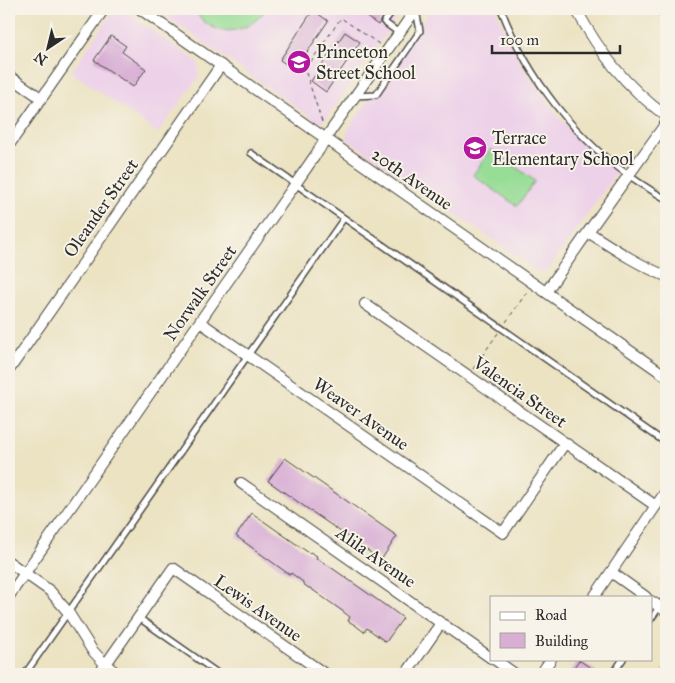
<svg xmlns="http://www.w3.org/2000/svg" width="675" height="683" font-family="'IM FELL Great Primer',serif">
<style>
.built{fill:#edd1e9}
.green{fill:#97dd96;stroke:#618460}
.building{fill:#d8aed5}
.lines{fill:none;stroke-linecap:round;stroke-linejoin:round}
.lane-casing{stroke:#484742;stroke-width:8}
.street-casing{stroke:#484742;stroke-width:12}
.path{stroke:#484742;stroke-width:1;stroke-dasharray:4 4;stroke-linecap:butt}
.lane{stroke:#fff;stroke-width:5}
.street{stroke:#fff;stroke-width:10}
.labels{text-anchor:middle;stroke-width:4;stroke-linejoin:round;paint-order:stroke}
.poi-label{font-size:18px;fill:#2b2b2b;stroke:#f7f3e8;text-anchor:start}
.street-label{font-size:18px;fill:#2b2b2b;stroke:#f7f3e8}
</style>
<rect width="100%" height="100%" fill="#f7f3e8"/>
<filter id="ink" filterUnits="userSpaceOnUse"><feTurbulence type="fractalNoise" baseFrequency=".02" numOctaves="2"/><feDisplacementMap in="SourceGraphic" scale="10" xChannelSelector="R" yChannelSelector="G"/><feConvolveMatrix kernelMatrix="1 2 1 2 8 2 1 2 1" color-interpolation-filters="sRGB"/></filter>
<filter id="wash" filterUnits="userSpaceOnUse"><feTurbulence type="fractalNoise" baseFrequency=".0096" numOctaves="4" result="noise"/><feDisplacementMap in="SourceGraphic" scale="20" xChannelSelector="R" yChannelSelector="G"/><feGaussianBlur stdDeviation="1.12" result="paint"/><feColorMatrix in="noise" values="0 0 0 0 0 0 0 0 0 0 0 0 0 0 0 0 0 1.4 0 .05"/><feComposite in="paint" operator="in"/></filter>
<g filter="url(#wash)">
<rect width="100%" height="100%" fill="#ece3c3"/>
<path class="built" d="M121,9l77,53 1,15 -41,56 -87,-61 42,-61z
M155,9h248l-76,109 -4,3 -5,1z
M431,9h64l27,56 36,52 41,40 18,15 -69,98 -9,2 -192,-133v-8z"/>
<path class="green" d="M194,9h72c-19,27 -54,31 -72,0z
M491,149l44,32 -18,25 -44,-31z"/>
<g id="blocks">
<path class="building" d="M374,9h15l-8,10 -3,6 -10,-7z
M313,10l15,11 -33,49 -15,-10z
M345,32l15,10 -34,50 -15,-11z
M111,36l15,10 -4,6 24,17 -13,18 -39,-27z
M285,458l112,78 -16,24 -113,-79z
M252,513l57,40 1,-1 7,4 -1,2 13,8 57,40h1l16,12 -17,24 -19,-14 -3,4 -9,-7 -7,-4 2,-4 -9,-7 -31,-22h-1l-6,-4v-2l-12,-9 -1,2 -54,-39z
M579,660l21,14h-31z"/>
</g>
</g>
<g filter="url(#ink)">
<use href="#blocks" fill-opacity="0" stroke="#484742" stroke-width="1"/>
<g class="lines">
<g class="lane-casing">
<path id="lane" d="M394,9l-10,13 15,11
M501,9c27,70 76,133 139,174 9,6 17,11 26,16
M659,9l7,10
M355,96l21,-1 44,-64 -4,-21
M251,153l415,290
M139,618l80,56
M651,619l15,-22
M25,674l319,-456
M613,674l10,-15"/>
</g>
<g class="street-casing">
<path id="street" d="M140,9l526,367
M576,9c24,44 49,77 90,107
M9,76l32,22
M9,145l95,-136
M588,232c25,16 50,33 78,44
M546,292l42,-60 78,-109
M365,304l291,202
M200,322l303,211 62,-90
M9,370l212,-305
M241,483l250,175
M9,562l41,29 18,21 24,38 14,15 12,9
M611,572l35,25
M9,596l310,-446 6,-11 91,-130
M594,597l72,-106
M651,601l15,10
M494,659l21,15
M99,674l74,-106 152,106
M406,674l35,-51
M541,674l10,-15"/>
</g>
<path class="path" d="M322,122l-17,-52 36,-52 38,26
M506,322l21,-30
M473,369l25,-36
M625,674v-1
M655,674l11,-16"/>
<use href="#lane" class="lane"/>
<use href="#street" class="street"/>
</g>
</g>
<defs>
<g id="school-disc" transform="scale(1.25)"><circle r="9.5" fill="#b5179e" stroke="#f7f3e8"/><path d="M0-5L7-2L0 1L-7-2ZM-4 1L0 2.5L4 1V4Q0 6-4 4Z" fill="#fff"/></g>
</defs>
<g fill-rule="evenodd">
<use href="#school-disc" x="299" y="62"/>
<use href="#school-disc" x="475" y="148"/>
</g>
<g class="labels">
<g class="poi-label">
<text x="316" y="58">Princeton<tspan x="316" dy="21">Street School</tspan></text>
<text x="492" y="144">Terrace<tspan x="492" dy="21">Elementary School</tspan></text>
</g>
<g class="street-label">
<text transform="translate(412 179) rotate(35)" y="6">20th Avenue</text>
<text transform="translate(101 208) rotate(-55)" y="6">Oleander Street</text>
<text transform="translate(200 293) rotate(-55)" y="6">Norwalk Street</text>
<text transform="translate(520 392) rotate(35)" y="6">Valencia Street</text>
<text transform="translate(361 414) rotate(35)" y="6">Weaver Avenue</text>
<text transform="translate(376 557) rotate(35)" y="6">Alila Avenue</text>
<text transform="translate(258 608) rotate(35)" y="6">Lewis Avenue</text>
</g>
</g>
<rect width="675" height="683" fill="none" stroke="#f7f3e8" stroke-width="30"/>
<rect x="490" y="596" width="162" height="65" fill="#f7f3e8" stroke="#a5a39c"/>
<rect x="500" y="612" width="25" height="8" fill="#ffffff" stroke="#a5a39c"/>
<text x="535" y="620" font-size="15" fill="#2b2b2b">Road</text>
<rect x="500" y="633" width="25" height="15" fill="#d8aed5" stroke="#a5a39c"/>
<text x="535" y="646" font-size="15" fill="#2b2b2b">Building</text>
<g transform="translate(48 48) rotate(215)" stroke="#f7f3e8" stroke-width="4" paint-order="stroke">
<path d="M0-4L9 19L0 12L-9 19Z" fill="#2b2b2b"/>
<text y="-8" font-size="14" font-weight="bold" text-anchor="middle" fill="#2b2b2b">N</text>
</g>
<path d="M492 45v8h128v-8" fill="none" stroke="#2b2b2b" stroke-width="2.5"/>
<text x="500" y="45" font-size="15" fill="#2b2b2b" stroke="#f7f3e8" stroke-width="4" paint-order="stroke">100 m</text>
</svg>
